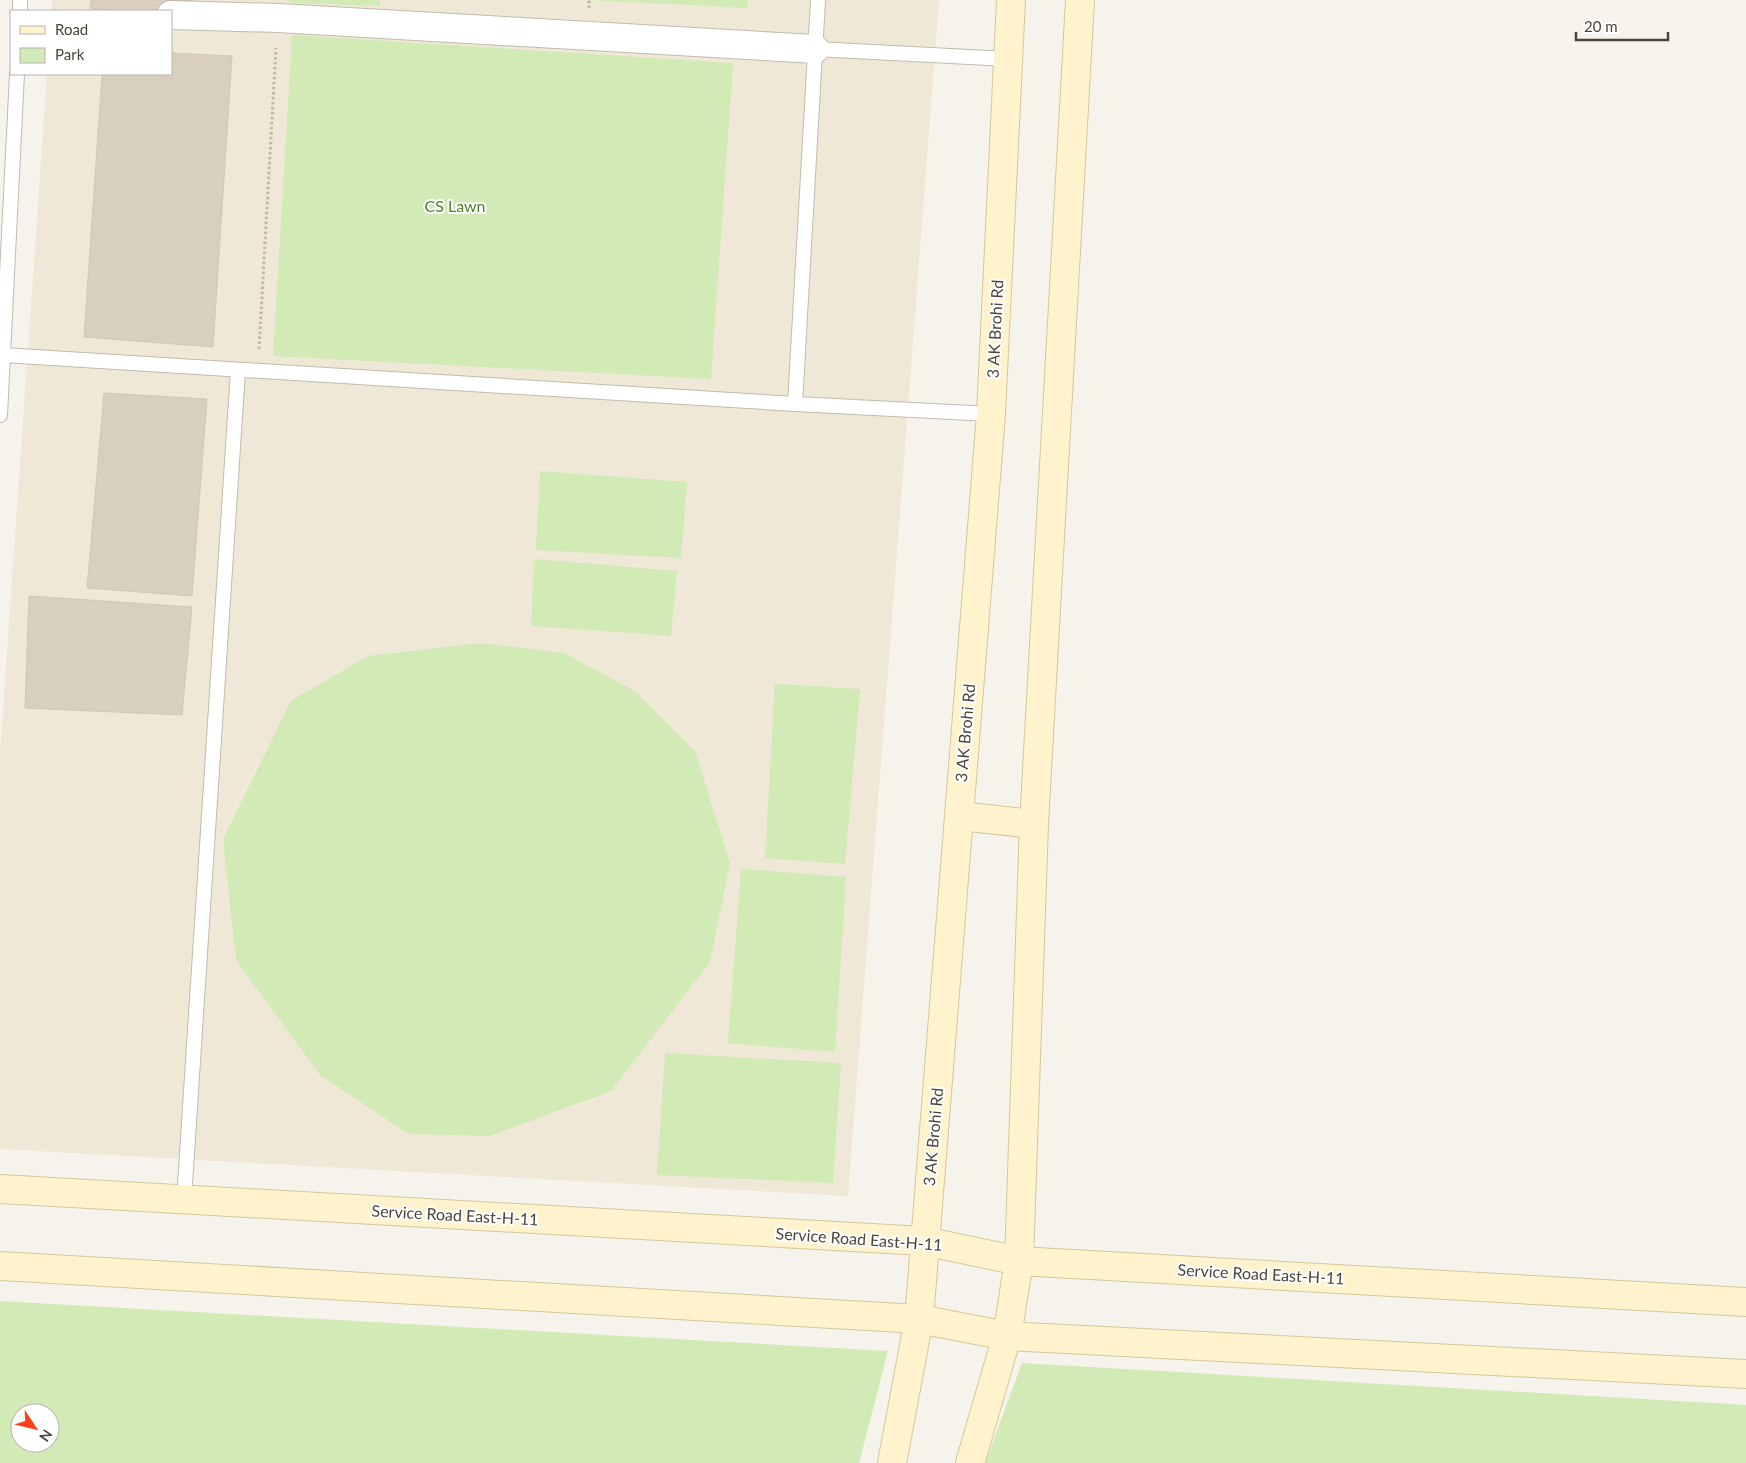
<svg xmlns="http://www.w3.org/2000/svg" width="1746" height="1463" font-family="Lato,sans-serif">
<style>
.education{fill:#efe8d6}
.green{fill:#d2eab5;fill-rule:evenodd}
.building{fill:#d8cfc1;stroke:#d3c7b4}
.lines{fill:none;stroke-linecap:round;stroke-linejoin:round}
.lane-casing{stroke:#c2bbae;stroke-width:16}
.street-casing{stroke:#c2bbae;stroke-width:30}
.secondary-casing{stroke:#d6c79b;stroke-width:30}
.path{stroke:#c4b79f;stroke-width:3;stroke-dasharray:2.5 2.5;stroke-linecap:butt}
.lane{stroke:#fff;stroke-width:14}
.street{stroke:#fff;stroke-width:28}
.secondary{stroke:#fff3cd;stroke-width:28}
.labels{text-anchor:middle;stroke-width:4;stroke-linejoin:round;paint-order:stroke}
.park-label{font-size:16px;fill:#4a7f2a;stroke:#fff}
.street-label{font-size:16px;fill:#4b4439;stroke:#fff}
</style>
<rect width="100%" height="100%" fill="#f6f3ec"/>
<path class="education" d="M52,0h887l-91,1196 -848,-47v-396l47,-679h124v-63h-120z"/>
<path class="green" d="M289,0h91v6l-91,-3z
M590,0h158l-1,8z
M292,35l441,28 -22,316 -438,-23z
M540,471l147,11 -6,76 -145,-8z
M534,559l143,12 -6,65 -140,-10z
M480,643l84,10 72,39 59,59 35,112 -20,99 -99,129 -121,45 -81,-2 -89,-59 -84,-115 -13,-121 68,-138 77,-45z
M775,684l85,5 -15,175 -80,-6z
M741,869l105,8 -11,175 -107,-9z
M665,1053l176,10 -8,120 -176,-8z
M0,1301l888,50 -29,112h-859zM20,1413h30v30h-30z
M1022,1363l724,42v58h-761z"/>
<path class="building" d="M91,0h102l-3,23 -19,-12h-60l-21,-3z
M171,53l61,3 -19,291 -129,-10 18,-263h69z
M104,393l103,6 -15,197 -105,-8z
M29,596l163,11 -10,108 -157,-7z"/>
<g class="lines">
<g class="lane-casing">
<path id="lane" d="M20,11v-11
M815,49l193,10
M3,355l792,49 196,10
M795,404l23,-404
M0,415l17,-341
M184,1199l54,-829"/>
</g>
<g class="street-casing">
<path id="street" d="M171,15l107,3 537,31"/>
</g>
<g class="secondary-casing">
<path id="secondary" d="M959,816l75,8
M0,1189l924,52 95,20 727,41
M0,1266l919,53 88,17 739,38
M892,1463l27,-144 72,-905 20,-414
M970,1463l37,-127 12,-75 15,-437 46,-824"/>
</g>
<path class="path" d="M589,8v-8
M259,349l17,-301"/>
<use href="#lane" class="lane"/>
<use href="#street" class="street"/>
<use href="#secondary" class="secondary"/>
</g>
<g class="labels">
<g class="park-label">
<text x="455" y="212">CS Lawn</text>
</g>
<g class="street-label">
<text transform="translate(995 329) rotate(-87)" y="6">3 AK Brohi Rd</text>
<text transform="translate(965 733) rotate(-85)" y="6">3 AK Brohi Rd</text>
<text transform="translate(933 1137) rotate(-85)" y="6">3 AK Brohi Rd</text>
<text transform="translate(455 1215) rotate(3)" y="6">Service Road East-H-11</text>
<text transform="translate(859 1239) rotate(4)" y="6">Service Road East-H-11</text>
<text transform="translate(1261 1274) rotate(3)" y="6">Service Road East-H-11</text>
</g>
</g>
<rect x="10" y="10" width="162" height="65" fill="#ffffff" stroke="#b7b4b0"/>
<rect x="20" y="26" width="25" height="8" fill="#fff3cd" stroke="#b7b4b0"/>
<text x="55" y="35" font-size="15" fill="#4b4439">Road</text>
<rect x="20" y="48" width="25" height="15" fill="#d2eab5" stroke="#b7b4b0"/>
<text x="55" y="60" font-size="15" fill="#4b4439">Park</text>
<g transform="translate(35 1428) rotate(125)"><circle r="24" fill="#ffffff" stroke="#b7b4b0"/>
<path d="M0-4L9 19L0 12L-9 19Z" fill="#fc3f1d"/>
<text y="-8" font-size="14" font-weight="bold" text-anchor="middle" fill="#4b4439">N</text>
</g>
<path d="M1576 32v8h92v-8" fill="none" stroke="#4b4439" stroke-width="2.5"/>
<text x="1584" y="32" font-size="15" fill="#4b4439" stroke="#ffffff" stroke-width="4" paint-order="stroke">20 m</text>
</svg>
